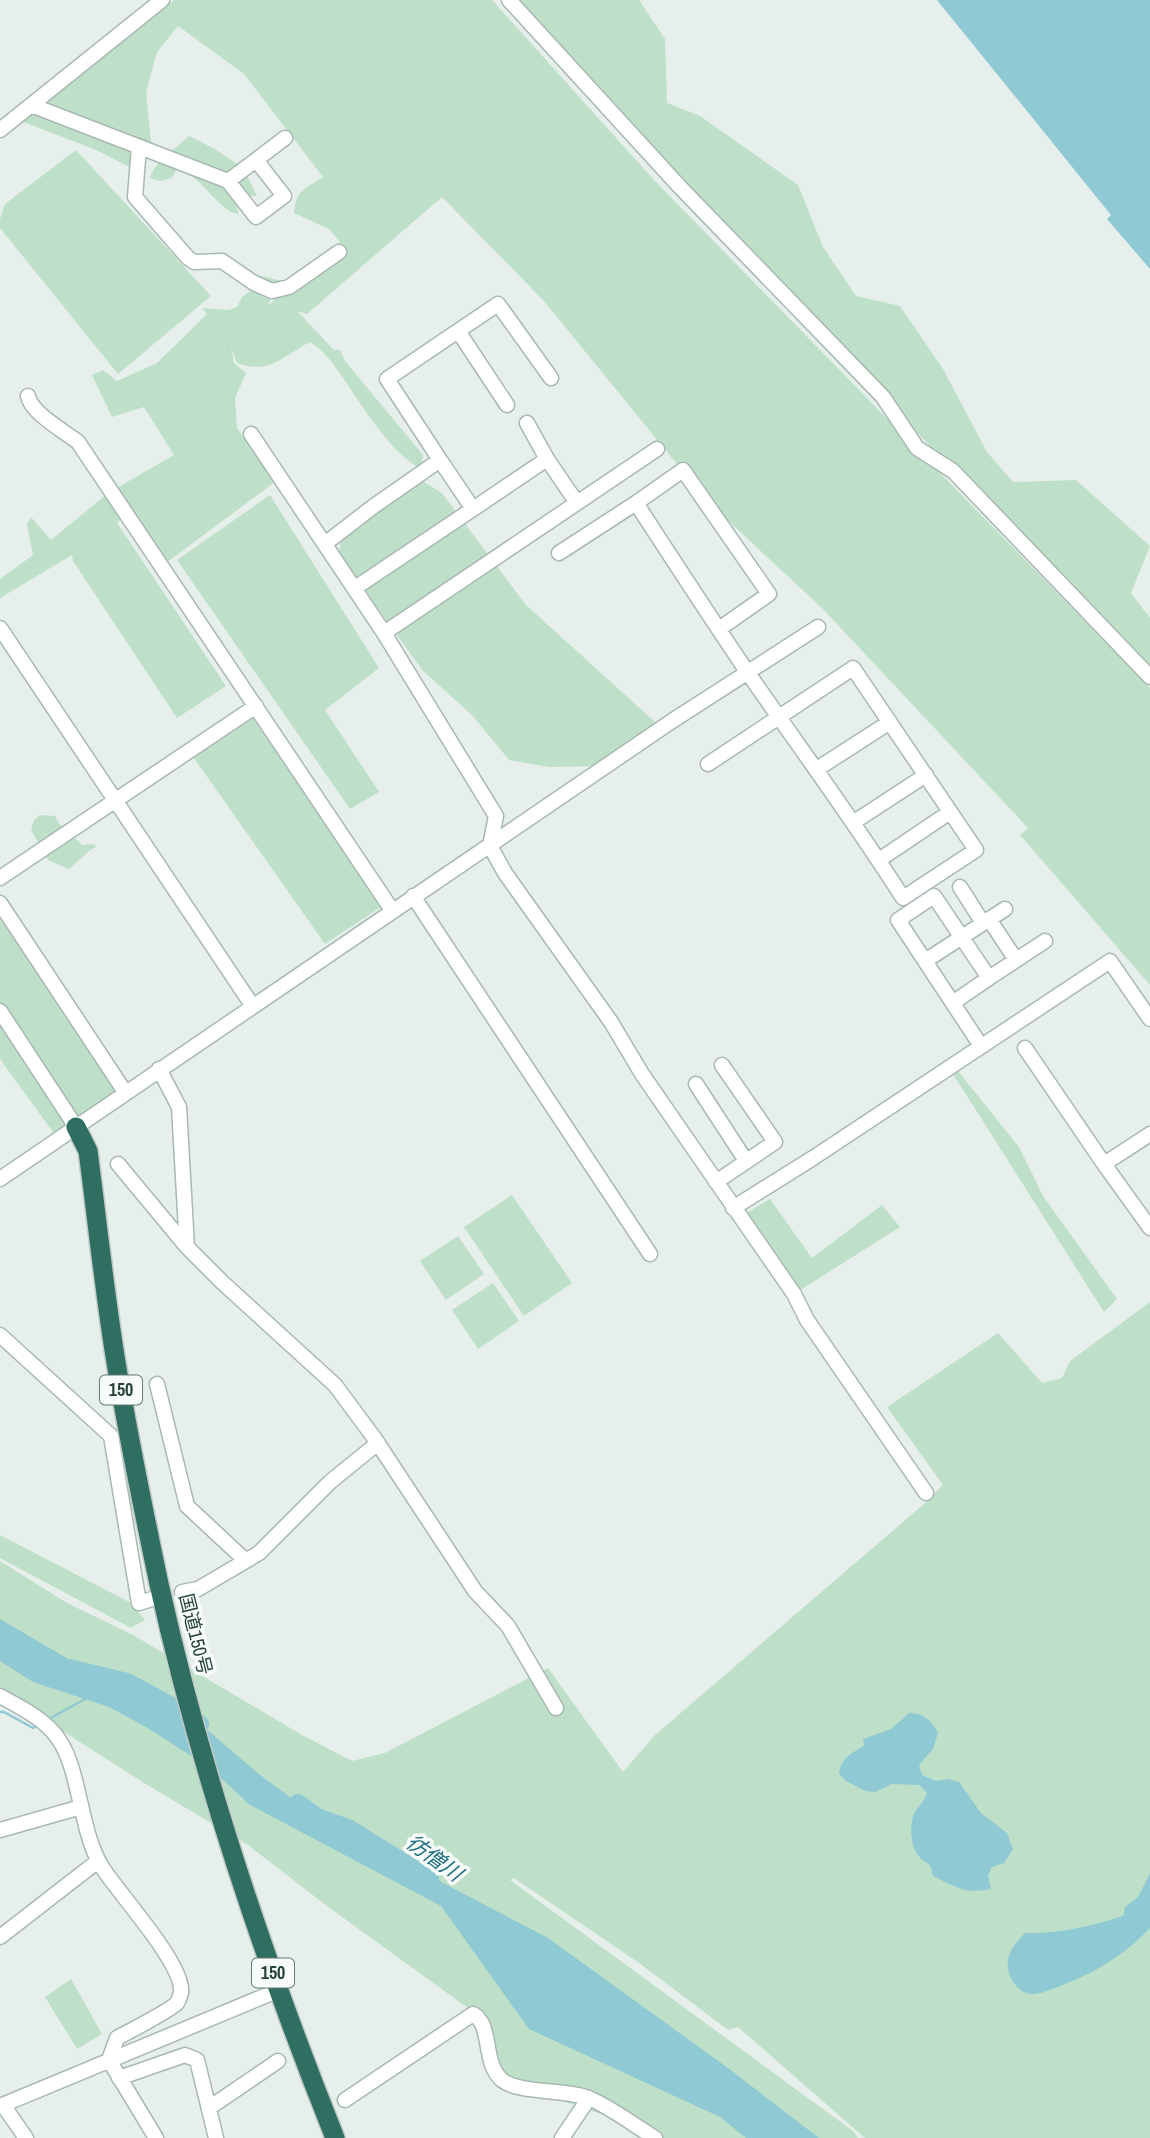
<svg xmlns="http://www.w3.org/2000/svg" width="1150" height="2138" font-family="'Archivo Narrow','Noto Sans JP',sans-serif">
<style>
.green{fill:#bfe0c8}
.water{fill:#8ec9d4}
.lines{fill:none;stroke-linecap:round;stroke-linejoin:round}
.stream{stroke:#8ec9d4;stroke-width:2.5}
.river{stroke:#8ec9d4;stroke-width:18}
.minor-casing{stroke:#a8b8b2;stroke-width:17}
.highway-casing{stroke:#c2cac8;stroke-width:22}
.minor{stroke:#fff;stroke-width:14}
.highway{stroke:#2f6f62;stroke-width:19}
.labels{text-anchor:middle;stroke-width:7;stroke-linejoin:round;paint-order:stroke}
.shield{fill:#f7fbf9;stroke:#637a73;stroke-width:2}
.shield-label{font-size:18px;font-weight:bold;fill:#24423a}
.street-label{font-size:19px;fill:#24423a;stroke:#f7fbf9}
.water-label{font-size:21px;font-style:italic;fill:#1c6f80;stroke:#f7fbf9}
</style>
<rect width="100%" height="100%" fill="#e6efeb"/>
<path class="green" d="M174,0h318l162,180 496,508v297l-130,-150 8,-7 -206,-220 -115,-107 -163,-200 -102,-104 -135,117 -10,-3 37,39h6l5,11 78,94 -2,14c-31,-17 -58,-62 -78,-91 -10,-14 -18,-27 -33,-36 -27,14 -41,33 -73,21l-6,-16 3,16 12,10 -11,25 2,30 38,54 -113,84 -36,-52 -9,9 109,163 -49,32 -104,-157 -1,-6 -72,43v-19l33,-24 -6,-31 4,-7 20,23 57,-47 66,-38 -30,-48 -32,10 -20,-42 11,-5 14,11 40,-18 50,-49 -5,-6 26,2 9,-3 5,-10 11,-8 17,10 -1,7 9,-11 -42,-26 42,11h17l45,-38 -11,-13 -35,-16c2,-24 12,-24 29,-36l-79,-103 -66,-48 -21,26 -11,40 6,59 -21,17 -35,-18 -75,-29z
M509,0h130l26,39 2,64 33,13 98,69 25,62 33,49 44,10 43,63 44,83 26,30 63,-2 74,66 -19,47 19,25v59l-553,-580z
M189,136l26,13 29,20 13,27 -21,-2 2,20c-21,-4 -35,-37 -61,-46l-5,10 -12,3 -10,-3c6,-19 25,-28 39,-42z
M76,150l135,146 -93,78 -118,-146v-9l5,-15z
M422,481l20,12 84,112 129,117 -15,21 -34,23 -57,1 -40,-7 -37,-45 -49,-44 -85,-117 5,-18 43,-38z
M270,495l109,173 -54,42 54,82 -29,17 -173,-249z
M248,711l139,192 -62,41 -136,-193z
M40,815l15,1c4,12 19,19 27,29l11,-1 3,3c-11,5 -17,15 -27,22l-21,-9 -17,-30 3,-10z
M0,911l125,181 -67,47 -58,-80z
M958,1071l61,76 24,49 74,103 -13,13 -151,-238z
M512,1195l60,88 -48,33 -60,-89z
M770,1199l42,59 70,-53 18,22 -106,67 -54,-77z
M458,1236l26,38 -38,26 -26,-39z
M493,1283l26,38 -41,28 -26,-39z
M1150,1302v836h-285l-127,-111 -10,3 -89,-67 -125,-85 -4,2 343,251 5,7h-205l-19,-13 -131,-44 -31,-70 -145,-105 -79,-61 -104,-62 -144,-92v-130l67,42 66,32 169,100 50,26 33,-8 163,-85 75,104 32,-37 269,-231 19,-19 -56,-78 111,-74 44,50 20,-5 8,-17z
M0,1535l131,68 14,17 -14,8 -131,-70z
M71,1979l31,55 -25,15 -32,-52z"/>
<path class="water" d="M937,0h213v269l-43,-50 4,-4z
M0,1619l92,54 100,44 68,58 57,42 231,121 180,130 91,70h-73l-26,-21 -191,-88 -88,-123 -191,-101 -40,-37 -64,-41 -37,-20 -76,-25 -33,-21z
M909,1713c15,0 22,7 29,20l-5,16 -14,16 3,10 14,6 12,-2 11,3 22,31 26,20 6,16 -9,14 -12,4 -4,9 3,13c-27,5 -33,-1 -58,-13 -3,-17 -8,-11 -15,-21 -8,-10 -9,-33 -3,-43 5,-8 9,-10 12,-19l-8,-8 -27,-1 -17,8 -10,-1 -19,-10 -7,-7c2,-16 11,-20 25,-28l-1,-7 28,-10z
M1150,1873v55c-26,28 -59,47 -95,60 -7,2 -14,6 -21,6 -16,1 -29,-19 -26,-34 2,-11 9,-19 17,-27 34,1 66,-7 98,-17l2,-9 13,-10z"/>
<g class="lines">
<path class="stream" d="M0,1712h4l29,16 3,-2
M49,1719l36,-20"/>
<path class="river" d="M69,1668l58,14 65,35 8,7
M298,1803l19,14 31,11 82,51"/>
<g class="minor-casing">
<path id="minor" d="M509,0l170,186 204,211 34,51 36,23 197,206
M31,105l197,76 28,36 28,-21 -28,-36 -28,21
M0,130l162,-130
M139,147l-4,50 53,61 6,4 28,-1 32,22 18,8 17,-4 50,-35
M256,160l29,-22
M28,396c3,17 36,35 50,46l314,468
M507,405l-49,-74 40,-27 53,74
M527,423l20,36 30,44
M251,434l133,199 112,183 -6,30 15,27 106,149 31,52 152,220 13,26 119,173
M440,460l-53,-81 71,-48
M636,503l47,-33 86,124 -50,35
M326,543l48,-37 66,-46 33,49 74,-50
M559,553l77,-50c37,57 74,114 112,170 52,75 106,148 155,225l73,-48 -123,-182 -145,96
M355,588l118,-79
M0,628l252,377
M384,633l273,-184
M817,769l73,-47
M854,822l72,-47
M879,860l71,-48
M0,878l256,-172
M960,887l23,36
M413,896l237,358
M0,903l125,189
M989,919l27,41
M925,961l80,-52
M989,978l56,-37
M954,1002l35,-24 -55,-82 -36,24 83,126
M0,1011l76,116
M1025,1048l79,116
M159,1069l20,38 8,140
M696,1084l50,77
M1150,1134l-46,30 46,64
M118,1164l69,83 36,36 112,102 40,54 100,152 33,35 48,82
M0,1179l672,-458 146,-94
M716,1182l59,-40 -53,-77
M733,1208l80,-50 297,-197 40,58
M0,1335l111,101 28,167 13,-4
M157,1384l30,122 59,55
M182,1592l16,-3 61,-36 71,-71 48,-39
M0,1696c18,10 39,20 53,36 28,30 25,97 49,135 16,26 83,98 79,126 -1,3 -2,7 -4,10 -6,7 -49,29 -60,35l-8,22 47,78
M0,1830l81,-23
M0,1937l98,-76
M119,2078l66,-23 12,5 19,78
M345,2100l128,-86c20,11 9,49 29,66 17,14 67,9 89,19 22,10 43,26 64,39
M3,2105l23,33
M0,2106l279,-116
M209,2108l69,-47
M562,2138l27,-40"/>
</g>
<g class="highway-casing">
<path id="highway" d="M76,1127l12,24c9,68 16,137 27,205 12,76 28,152 44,228 42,189 104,374 176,554"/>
</g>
<use href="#minor" class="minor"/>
<use href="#highway" class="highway"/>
</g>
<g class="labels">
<g class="shield">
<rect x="100" y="1375.5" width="42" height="29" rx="5"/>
<rect x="252" y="1958.5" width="42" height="29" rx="5"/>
</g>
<g class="shield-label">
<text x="121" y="1396">150</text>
<text x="273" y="1979">150</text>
</g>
<g class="street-label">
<text transform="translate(196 1634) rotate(76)" y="7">国道150号</text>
</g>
<g class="water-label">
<text transform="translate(434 1858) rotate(36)" y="7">彷僧川</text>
</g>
</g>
</svg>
